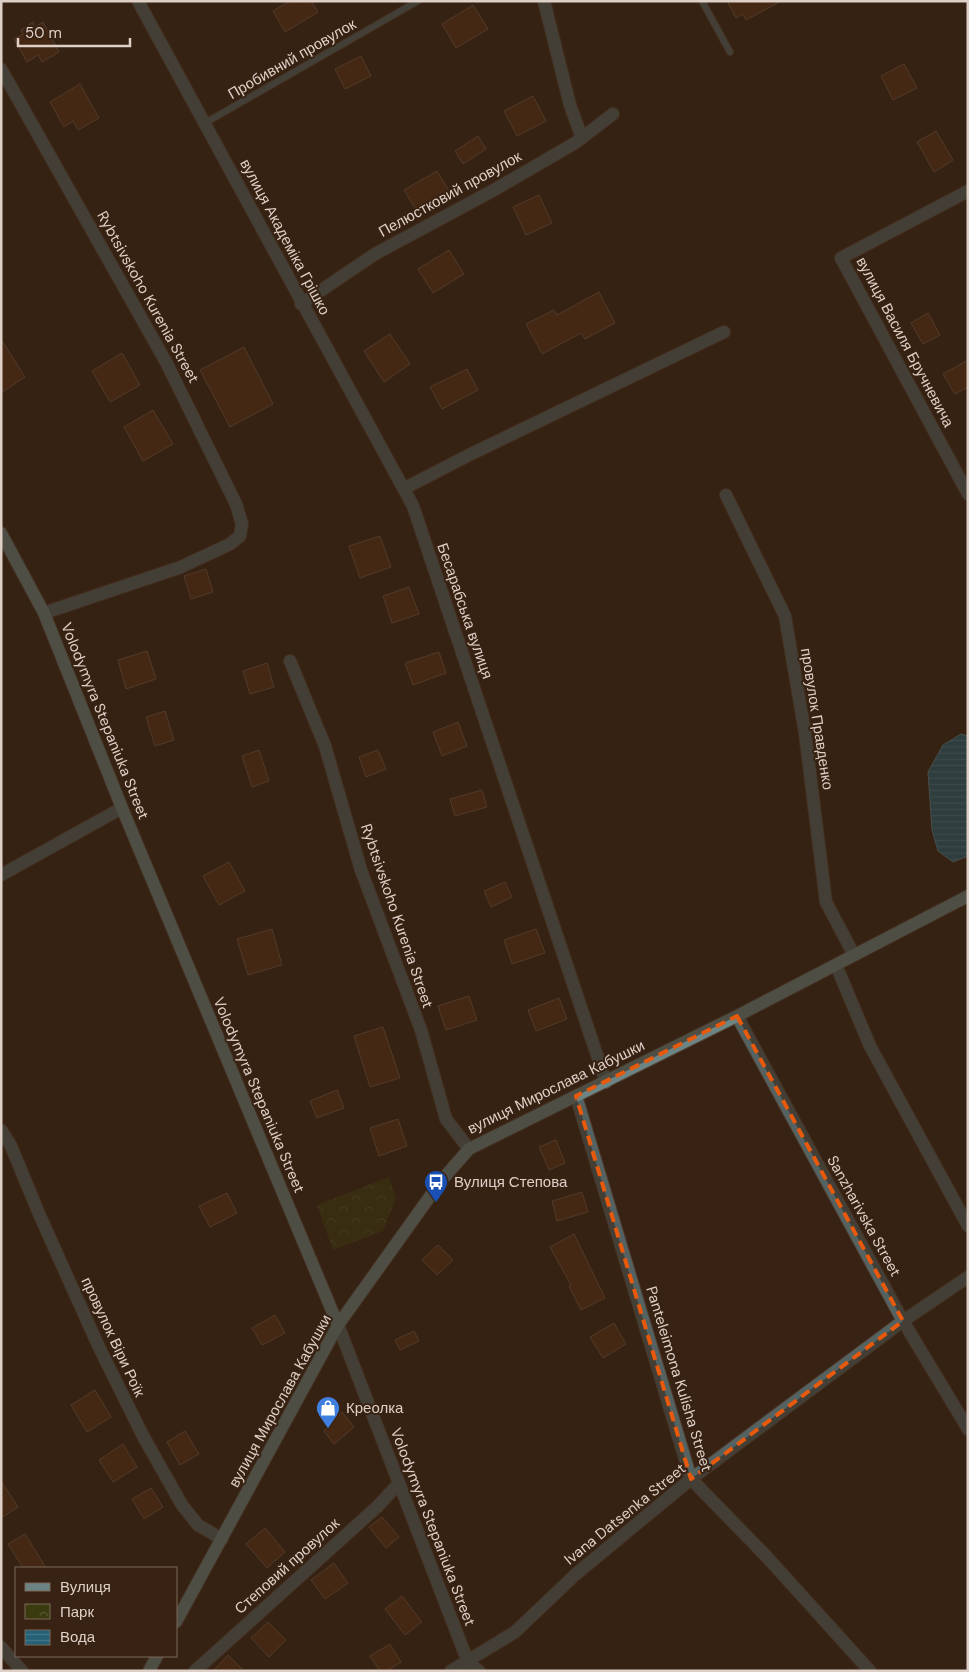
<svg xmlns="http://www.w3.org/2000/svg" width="969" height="1672" font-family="'DM Sans',sans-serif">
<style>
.park{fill:url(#park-crowns)}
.water{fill:url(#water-rules);stroke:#5d828e}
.building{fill:#573015;stroke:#705747}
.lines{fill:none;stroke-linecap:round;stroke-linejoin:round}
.lane-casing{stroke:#523e30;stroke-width:8}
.street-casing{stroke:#523e30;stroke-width:14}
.secondary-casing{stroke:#523e30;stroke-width:14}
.lane{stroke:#546362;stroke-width:6}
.street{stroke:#546362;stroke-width:12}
.secondary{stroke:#6c8483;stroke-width:12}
.marked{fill:none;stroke:#e8590c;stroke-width:4;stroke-dasharray:10 6;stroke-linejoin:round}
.labels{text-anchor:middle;stroke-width:4;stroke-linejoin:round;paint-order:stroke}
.street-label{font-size:15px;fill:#dfd0c7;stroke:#372213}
.poi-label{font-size:15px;fill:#dfd0c7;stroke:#372213;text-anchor:start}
</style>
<defs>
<pattern id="park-crowns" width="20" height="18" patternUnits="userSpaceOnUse" patternTransform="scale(1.25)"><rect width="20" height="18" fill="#3a3b0e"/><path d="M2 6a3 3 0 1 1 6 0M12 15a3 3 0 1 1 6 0" fill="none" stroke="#565630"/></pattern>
<pattern id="water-rules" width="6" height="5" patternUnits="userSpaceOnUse" patternTransform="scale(1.25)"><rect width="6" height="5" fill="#256176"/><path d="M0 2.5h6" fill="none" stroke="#478"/></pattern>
</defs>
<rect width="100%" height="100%" fill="#372213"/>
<path class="park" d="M389,1177l7,21 -13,33 -50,19 -16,-45z"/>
<path class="water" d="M961,734l7,2v120l-15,6 -15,-11 -6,-21 -4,-58 15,-27z"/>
<path class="building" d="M290,1h21l7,11 -33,20 -12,-21z
M727,1h54l-35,19 -3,-6 -7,4z
M473,5l15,24 -32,19 -14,-24z
M33,22l2,5 8,-5 16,30 -17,10 -4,-7 -11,7 -13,-23 9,-5 -2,-4z
M361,56l10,20 -26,13 -10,-20z
M904,64l13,24 -24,12 -12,-24z
M80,84l19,34 -21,12 -5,-9 -9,6 -14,-25z
M533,96l13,25 -29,15 -13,-25z
M936,131l17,29 -19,12 -17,-30z
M478,136l8,13 -23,15 -8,-13z
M437,171l12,20 -32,20 -13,-21z
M539,195l13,28 -26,12 -13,-28z
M449,250l15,24 -31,19 -15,-24z
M599,292l16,31 -30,16 -4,-6 -39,21 -16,-30 28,-14 3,5z
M928,313l12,22 -17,9 -12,-21z
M390,334l20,30 -26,18 -20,-31z
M1,339l24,38 -24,16z
M244,347l29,57 -43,23 -30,-57z
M122,353l18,32 -30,17 -18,-31z
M968,360v27l-13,7 -12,-20z
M467,369l11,21 -36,19 -12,-22z
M153,410l20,34 -30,17 -19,-34z
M380,536l11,31 -31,11 -11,-32z
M206,569l7,23 -22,7 -7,-23z
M409,587l10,27 -27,9 -9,-27z
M147,651l9,28 -30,10 -8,-29z
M439,652l7,21 -33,12 -8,-22z
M267,663l7,24 -24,7 -7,-23z
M165,711l9,29 -19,6 -9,-29z
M458,722l9,24 -25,10 -9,-24z
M259,750l10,31 -17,6 -10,-31z
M378,750l8,19 -20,8 -7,-20z
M482,790l5,17 -32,9 -5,-17z
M229,862l16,29 -26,14 -16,-29z
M505,882l7,15 -21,10 -7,-16z
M272,929l10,36 -34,10 -11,-36z
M536,929l9,24 -33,11 -8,-24z
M469,996l8,24 -31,10 -8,-24z
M559,998l8,21 -31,12 -8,-21z
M383,1027l17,51 -30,9 -16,-51z
M337,1090l7,18 -27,10 -7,-17z
M398,1119l9,27 -28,10 -9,-28z
M556,1140l9,23 -16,7 -10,-23z
M582,1192l6,20 -31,9 -5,-20z
M227,1193l10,20 -27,14 -11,-21z
M574,1234l31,64 -24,12 -12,-24 2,-1 -21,-38z
M438,1245l15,15 -16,15 -15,-15z
M275,1315l10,18 -23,12 -10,-17z
M614,1323l12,21 -23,14 -13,-21z
M414,1331l5,10 -19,9 -5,-10z
M95,1390l16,27 -24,15 -16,-27z
M342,1412l12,15 -20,17 -10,-13z
M185,1431l14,23 -19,11 -13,-23z
M123,1444l14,23 -24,15 -14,-22z
M1,1481l17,26 -17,11z
M151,1488l12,19 -19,12 -12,-20z
M382,1517l17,20 -13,11 -17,-21z
M265,1528l20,24 -18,16 -21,-24z
M25,1534l21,34h-23l-15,-24z
M334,1563l14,20 -23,16 -14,-19z
M402,1596l20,26 -17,13 -20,-26z
M268,1622l18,18 -17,17 -18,-19z
M390,1644l11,18 -14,9h-7l-10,-15z
M228,1655l16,16h-31z"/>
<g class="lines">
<g class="lane-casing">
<path id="lane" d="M702,1l28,51
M205,123l213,-122"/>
</g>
<g class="street-casing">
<path id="street" d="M138,1l275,505 193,576
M544,1l26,104 12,33
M1,69l165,293 70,142 6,20 -2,12 -10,8 -49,23 -137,46
M968,191l-127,67 127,236
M301,304l74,-50 119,-64 81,-47 38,-29
M405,488l68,-35 251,-121
M726,495l59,121 20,117 21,169 28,53
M290,661l35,85 36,124 60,160 25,89 23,30
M1,875l121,-67
M836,965l34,81 98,180
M737,1016l166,305 65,108
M576,1096l115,383 75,77 104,115
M1,1130l10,16 29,70 58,129 44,89 40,71 16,20 24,14
M338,1325l130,337 11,9
M1,1647l21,24
M195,1671l183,-165 21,-23
M451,1671l64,-39 61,-58 115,-95 212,-158 65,-44"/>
</g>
<g class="secondary-casing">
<path id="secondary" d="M1,533l43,80 78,195 216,517
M176,1622l162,-297 103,-144 28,-32 268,-133 231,-120
M149,1671l8,-15"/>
</g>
<use href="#lane" class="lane"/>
<use href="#street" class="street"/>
<use href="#secondary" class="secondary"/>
</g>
<path d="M0 0H969V1672H0ZM737,1016l166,305 -212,158 -115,-383z" fill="#372213" fill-opacity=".55" fill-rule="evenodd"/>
<path class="marked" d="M737,1016l166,305 -212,158 -115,-383z"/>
<defs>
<g id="bus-pin" transform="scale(1.25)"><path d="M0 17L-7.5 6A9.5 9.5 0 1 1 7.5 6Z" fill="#1a4fb4" stroke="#372213"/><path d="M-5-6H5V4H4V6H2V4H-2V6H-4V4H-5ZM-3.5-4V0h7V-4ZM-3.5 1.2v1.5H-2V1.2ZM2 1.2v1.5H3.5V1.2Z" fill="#fff"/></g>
<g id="shop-pin" transform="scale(1.25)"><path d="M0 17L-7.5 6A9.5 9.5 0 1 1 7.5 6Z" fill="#3f7fe0" stroke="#372213"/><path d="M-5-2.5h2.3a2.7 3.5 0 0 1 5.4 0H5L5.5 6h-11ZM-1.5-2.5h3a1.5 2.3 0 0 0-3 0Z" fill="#fff"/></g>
</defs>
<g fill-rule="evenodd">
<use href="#bus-pin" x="436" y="1182"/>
<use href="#shop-pin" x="328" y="1408"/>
</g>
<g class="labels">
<g class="street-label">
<text transform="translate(292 59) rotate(-30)" y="5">Пробивний провулок</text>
<text transform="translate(450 194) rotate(-29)" y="5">Пелюстковий провулок</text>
<text transform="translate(285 237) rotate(62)" y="5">вулиця Академіка Грішко</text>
<text transform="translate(148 297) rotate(61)" y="5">Rybtsivskoho Kurenia Street</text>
<text transform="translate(905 342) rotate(62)" y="5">вулиця Василя Бручневича</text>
<text transform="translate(465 611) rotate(71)" y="5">Бесарабська вулиця</text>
<text transform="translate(817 719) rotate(81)" y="5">провулок Правденко</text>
<text transform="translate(105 721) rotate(68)" y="5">Volodymyra Stepaniuka Street</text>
<text transform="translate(397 916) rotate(71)" y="5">Rybtsivskoho Kurenia Street</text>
<text transform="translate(556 1087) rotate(-26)" y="5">вулиця Мирослава Кабушки</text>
<text transform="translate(259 1095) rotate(67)" y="5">Volodymyra Stepaniuka Street</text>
<text transform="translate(864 1216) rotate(61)" y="5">Sanzharivska Street</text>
<text transform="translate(113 1337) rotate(65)" y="5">провулок Віри Роїк</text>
<text transform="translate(679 1379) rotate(73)" y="5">Panteleimona Kulisha Street</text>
<text transform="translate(280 1401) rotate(-61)" y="5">вулиця Мирослава Кабушки</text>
<text transform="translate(625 1514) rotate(-39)" y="5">Ivana Datsenka Street</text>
<text transform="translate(433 1527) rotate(69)" y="5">Volodymyra Stepaniuka Street</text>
<text transform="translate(287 1566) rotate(-42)" y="5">Степовий провулок</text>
</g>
<g class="poi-label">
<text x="454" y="1187">Вулиця Степова</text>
<text x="346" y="1413">Креолка</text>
</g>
</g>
<rect width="969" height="1672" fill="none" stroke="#dfd0c7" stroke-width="5"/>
<rect x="15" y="1567" width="162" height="90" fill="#372213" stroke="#7a685b"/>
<rect x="25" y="1583" width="25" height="8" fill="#6c8483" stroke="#7a685b"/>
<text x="60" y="1592" font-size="15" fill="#dfd0c7">Вулиця</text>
<rect x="25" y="1604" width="25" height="15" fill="url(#park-crowns)" stroke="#7a685b"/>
<text x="60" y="1617" font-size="15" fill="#dfd0c7">Парк</text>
<rect x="25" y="1630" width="25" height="15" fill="url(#water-rules)" stroke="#7a685b"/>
<text x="60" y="1642" font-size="15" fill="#dfd0c7">Вода</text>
<path d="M18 38v8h112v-8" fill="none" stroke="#dfd0c7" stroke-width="2.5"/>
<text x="25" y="38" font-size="15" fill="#dfd0c7" stroke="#372213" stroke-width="4" paint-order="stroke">50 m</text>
</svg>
